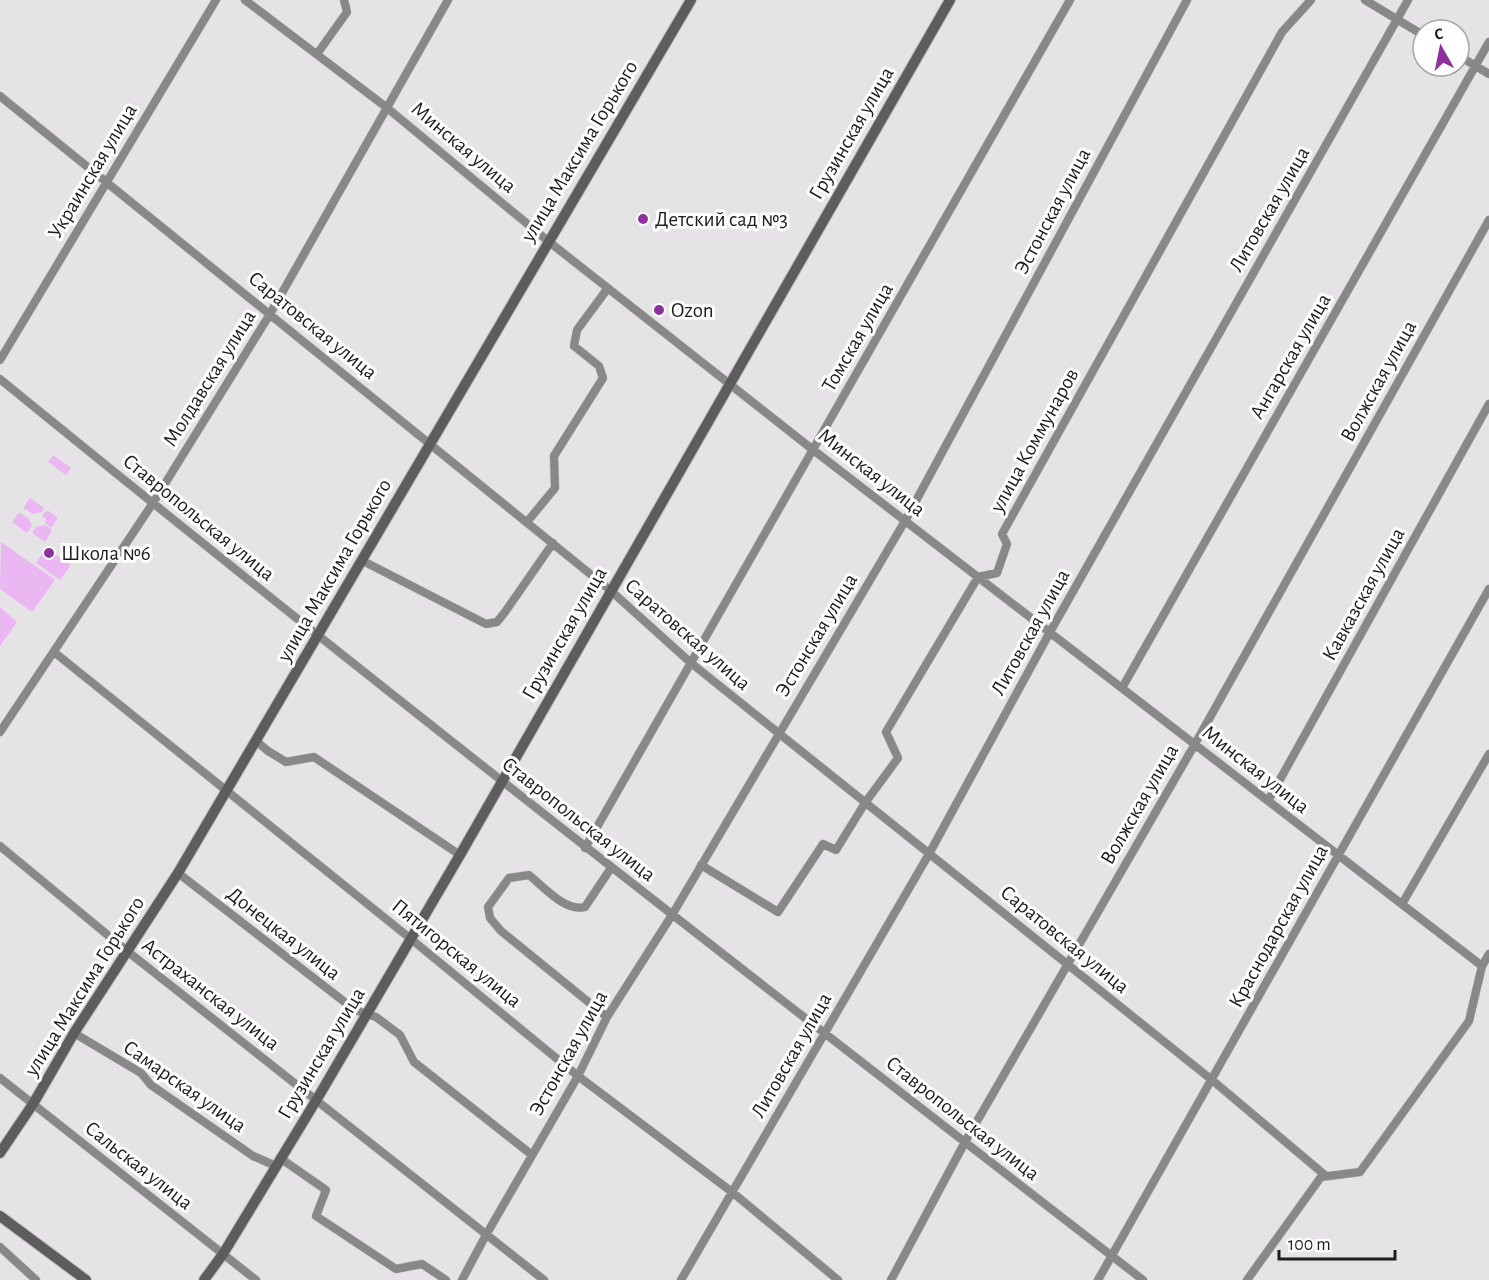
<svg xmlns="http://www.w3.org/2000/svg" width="1489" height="1280" font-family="'Alegreya Sans',sans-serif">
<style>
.green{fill:#eab7f3}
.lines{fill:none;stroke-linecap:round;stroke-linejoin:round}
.minor-casing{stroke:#c2bfc2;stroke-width:9}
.secondary-casing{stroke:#c2bfc2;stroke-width:12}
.minor{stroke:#898889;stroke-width:8}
.secondary{stroke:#5e5d5e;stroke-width:10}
.poi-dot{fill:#8c319d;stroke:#fff;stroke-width:2}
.labels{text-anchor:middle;stroke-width:6;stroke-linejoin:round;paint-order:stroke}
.street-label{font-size:21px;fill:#1e1d1e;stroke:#fff}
.poi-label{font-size:21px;fill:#1e1d1e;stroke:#fff;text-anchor:start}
</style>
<rect width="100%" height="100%" fill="#e6e3e6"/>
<path class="green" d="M53,455l18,13 -5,7 -18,-13z
M30,498l14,10 -2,4 -9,2 -10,-6z
M47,510l11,8 -7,10 -6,-5 1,-4 -4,-3z
M19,512l10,7 3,7 -5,7 -15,-11z
M45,525l7,5 -7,12 -13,-9 4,-6z
M1,542l54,38 -23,32 -32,-23z
M46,548l25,17 -11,15 -24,-17z
M0,607l17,15 -17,24z"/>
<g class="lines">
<g class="minor-casing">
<path id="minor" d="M245,0l141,107 162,134 264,208 670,517
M1365,0l58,35
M317,54l30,-42 -3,-12
M1459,56l30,18
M0,96l610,494 81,73 521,417 114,96
M0,360l216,-360
M0,379c376,307 759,604 1143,901
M527,522l28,-34 -1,-32 49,-78 -4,-12 -25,-20 3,-16 31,-42
M363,561l123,63 11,-2 8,-10 48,-69
M54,652l357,287 167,137 154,116 106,88
M1122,688l367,-646
M0,732l153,-229 117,-189 178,-314
M256,741l12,10 18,11 28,-5 146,98
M1268,801l221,-397
M0,846l127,105 417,329
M585,848l485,-848
M701,865l77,47 45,-68 13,6 29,-47 33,-45 -12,-26 92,-155 19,-4 10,-29 -5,-10 280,-502 29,-32
M178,873l177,137 21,7 24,18 14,27 118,93
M1402,904l87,-150
M607,1017l-106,-86 -11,-13 -2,-11 21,-29 20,-3c15,12 36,37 56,32l26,-39
M74,1033l67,40 10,12 102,71 23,10
M0,1078l256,202
M280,1158l46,32 -10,26 80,53 26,-5 24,16
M0,1247l36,33
M462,1280l24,-45 92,-159 29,-59 65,-102 233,-394 282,-521
M681,1280l248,-426 121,-222 358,-632
M891,1280l74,-138 230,-398 294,-524
M1098,1280l391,-691
M1247,1280l74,-103 39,-5 109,-151 13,-55 7,-12"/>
</g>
<g class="secondary-casing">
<path id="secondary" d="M0,1153l33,-49 41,-71 104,-160 513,-873
M0,1216l86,64
M204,1280l19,-26 94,-155 143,-244 490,-855"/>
</g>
<use href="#minor" class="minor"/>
<use href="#secondary" class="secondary"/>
</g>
<g class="poi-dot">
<circle cx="643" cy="219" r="6"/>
<circle cx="659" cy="310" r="6"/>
<circle cx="49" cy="553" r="6"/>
</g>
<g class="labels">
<g class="street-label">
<text transform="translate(851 133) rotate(-60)" y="7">Грузинская улица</text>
<text transform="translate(464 147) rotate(40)" y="7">Минская улица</text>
<text transform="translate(579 151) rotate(-59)" y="7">улица Максима Горького</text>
<text transform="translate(92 171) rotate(-59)" y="7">Украинская улица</text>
<text transform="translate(1269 209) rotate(-60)" y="7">Литовская улица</text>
<text transform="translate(1052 211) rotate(-62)" y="7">Эстонская улица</text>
<text transform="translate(313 325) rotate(39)" y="7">Саратовская улица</text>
<text transform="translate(857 337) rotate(-60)" y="7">Томская улица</text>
<text transform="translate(1290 356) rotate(-60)" y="7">Ангарская улица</text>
<text transform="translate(209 378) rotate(-58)" y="7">Молдавская улица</text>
<text transform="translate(1378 381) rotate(-61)" y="7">Волжская улица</text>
<text transform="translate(1034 440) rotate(-61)" y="7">улица Коммунаров</text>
<text transform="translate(872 472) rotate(38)" y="7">Минская улица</text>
<text transform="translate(199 517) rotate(39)" y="7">Ставропольская улица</text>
<text transform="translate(334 570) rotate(-60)" y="7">улица Максима Горького</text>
<text transform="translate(1363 594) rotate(-61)" y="7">Кавказская улица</text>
<text transform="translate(1030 632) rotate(-61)" y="7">Литовская улица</text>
<text transform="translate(564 633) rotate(-60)" y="7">Грузинская улица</text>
<text transform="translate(688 634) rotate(41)" y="7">Саратовская улица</text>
<text transform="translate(816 635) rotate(-59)" y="7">Эстонская улица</text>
<text transform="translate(1256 769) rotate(38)" y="7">Минская улица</text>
<text transform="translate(1139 804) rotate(-60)" y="7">Волжская улица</text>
<text transform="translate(579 819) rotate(38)" y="7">Ставропольская улица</text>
<text transform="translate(1278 926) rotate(-61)" y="7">Краснодарская улица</text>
<text transform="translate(284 933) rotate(38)" y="7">Донецкая улица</text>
<text transform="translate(1065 939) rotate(39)" y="7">Саратовская улица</text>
<text transform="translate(457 953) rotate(39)" y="7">Пятигорская улица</text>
<text transform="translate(84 986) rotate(-58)" y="7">улица Максима Горького</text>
<text transform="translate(211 994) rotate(38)" y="7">Астраханская улица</text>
<text transform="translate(321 1053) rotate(-59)" y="7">Грузинская улица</text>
<text transform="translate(568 1053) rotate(-61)" y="7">Эстонская улица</text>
<text transform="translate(791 1055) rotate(-60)" y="7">Литовская улица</text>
<text transform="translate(185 1086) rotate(35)" y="7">Самарская улица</text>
<text transform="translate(963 1118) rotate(38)" y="7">Ставропольская улица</text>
<text transform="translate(139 1165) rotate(38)" y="7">Сальская улица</text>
</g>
<g class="poi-label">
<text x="655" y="226">Детский сад №3</text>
<text x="671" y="317">Ozon</text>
<text x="61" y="560">Школа №6</text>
</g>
</g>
<g transform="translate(1441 48) rotate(351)"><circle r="28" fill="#ffffff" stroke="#a5a5a5" stroke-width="1.5"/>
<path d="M0-4.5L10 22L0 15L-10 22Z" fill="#8c319d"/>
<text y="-9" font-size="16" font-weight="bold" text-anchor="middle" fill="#1e1d1e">С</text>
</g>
<path d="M1279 1250v9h116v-9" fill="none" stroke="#1e1d1e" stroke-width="3"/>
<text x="1288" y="1250" font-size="18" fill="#1e1d1e" stroke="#ffffff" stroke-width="4.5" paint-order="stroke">100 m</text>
</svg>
